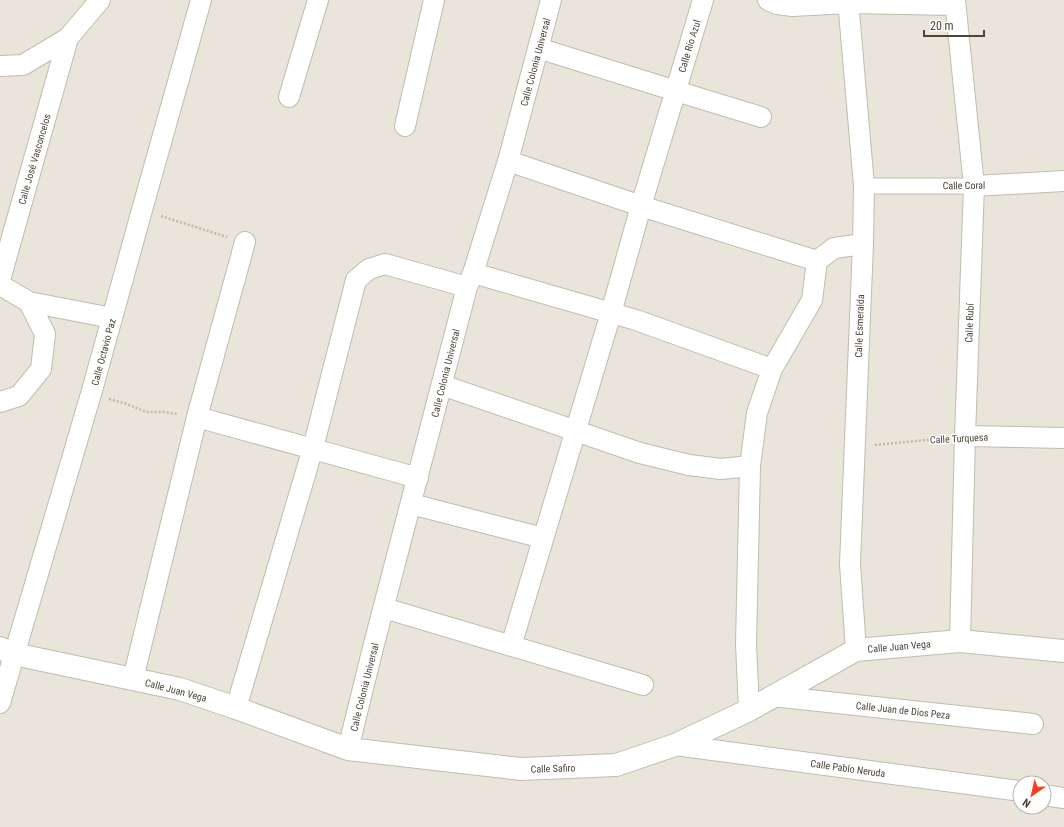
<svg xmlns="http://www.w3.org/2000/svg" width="1064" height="827" font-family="'Roboto Condensed',sans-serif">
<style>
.residential{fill:#eae5da;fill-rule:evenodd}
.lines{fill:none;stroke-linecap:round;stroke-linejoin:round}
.pedestrian-casing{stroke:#c2bbae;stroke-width:17}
.minor-casing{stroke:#c2bbae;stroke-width:22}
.tertiary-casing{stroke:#c2bbae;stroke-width:24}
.path{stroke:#c4b79f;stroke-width:2.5;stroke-dasharray:2 2;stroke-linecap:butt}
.pedestrian{stroke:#fff;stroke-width:15}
.minor{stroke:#fff;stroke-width:20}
.tertiary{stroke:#fff;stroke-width:22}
.labels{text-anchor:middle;stroke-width:3;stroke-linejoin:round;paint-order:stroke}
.street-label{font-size:10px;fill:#4b4439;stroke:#fff}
</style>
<rect width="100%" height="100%" fill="#f6f3ec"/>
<path class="residential" d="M0,0h1064v827h-1064zM1020,783h24v24h-24z"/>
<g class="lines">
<g class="pedestrian-casing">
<path id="pedestrian" d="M864,186h110"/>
</g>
<g class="minor-casing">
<path id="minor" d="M768,0l9,4 16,2 55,-3 107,2
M848,0l16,186 -1,58 -13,320 6,86
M955,0l19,186 -9,250 -5,205
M538,48l138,43 85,26
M0,66l23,-1 45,-27 32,-38
M289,97l29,-97
M405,126l29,-126
M508,161l133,45 176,55
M974,186l90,-5
M473,273l163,47 136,49
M0,280l68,-242
M0,285l29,17 16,32 -4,35 -22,27 -19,6
M29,302l83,16
M442,385l198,68 49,12 32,4 29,-3
M197,417l221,61
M965,436l99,2
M411,504l132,34
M384,608l259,77
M511,646l100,-333 30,-107 62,-206
M133,679l64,-262 48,-175
M772,696l261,28
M0,703l91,-309 51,-184 59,-210
M236,708l77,-260 43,-168 13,-11 16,-5 82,23
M749,710l-3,-66 4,-178 7,-53 15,-44 40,-69 5,-39 17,-13 29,-4
M675,745l345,46
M348,749l26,-105 93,-357 6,-14 35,-112 43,-161
M1044,795l20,3"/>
</g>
<g class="tertiary-casing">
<path id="tertiary" d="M0,648l14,6 166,35 56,19 112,41 173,20 95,-4 59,-20 74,-35 107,-60 104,-9 104,10"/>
</g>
<path class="path" d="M161,216l66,21
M109,399l18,5 19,8h18l14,2
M875,445l71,-7"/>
<use href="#pedestrian" class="pedestrian"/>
<use href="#minor" class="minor"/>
<use href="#tertiary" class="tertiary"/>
</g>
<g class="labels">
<g class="street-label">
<text transform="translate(689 46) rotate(-73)" y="4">Calle Río Azul</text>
<text transform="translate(535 62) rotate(-75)" y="4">Calle Colonia Universal</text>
<text transform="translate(34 159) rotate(-74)" y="4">Calle José Vasconcelos</text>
<text transform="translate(964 185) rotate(-1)" y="4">Calle Coral</text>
<text transform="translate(969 323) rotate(-88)" y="4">Calle Rubí</text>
<text transform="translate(859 326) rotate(-88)" y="4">Calle Esmeralda</text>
<text transform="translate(103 352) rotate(-75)" y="4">Calle Octavio Paz</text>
<text transform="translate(445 373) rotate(-76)" y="4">Calle Colonia Universal</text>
<text transform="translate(959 438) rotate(-3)" y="4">Calle Turquesa</text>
<text transform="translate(899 646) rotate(-5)" y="4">Calle Juan Vega</text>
<text transform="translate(364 687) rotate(-76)" y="4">Calle Colonia Universal</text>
<text transform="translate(176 690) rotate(15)" y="4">Calle Juan Vega</text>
<text transform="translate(903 710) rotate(6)" y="4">Calle Juan de Dios Peza</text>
<text transform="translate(553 768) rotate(-2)" y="4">Calle Safiro</text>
<text transform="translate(848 768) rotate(8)" y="4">Calle Pablo Neruda</text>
</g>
</g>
<g transform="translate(1032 795) rotate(214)"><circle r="19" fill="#ffffff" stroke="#b7b4b0"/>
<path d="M0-3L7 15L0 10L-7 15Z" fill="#fc3f1d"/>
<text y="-6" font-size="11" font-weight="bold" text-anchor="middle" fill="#4b4439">N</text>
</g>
<path d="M924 30v6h60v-6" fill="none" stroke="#4b4439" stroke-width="2"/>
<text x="930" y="30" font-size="12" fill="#4b4439" stroke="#ffffff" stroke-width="3" paint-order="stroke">20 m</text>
</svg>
